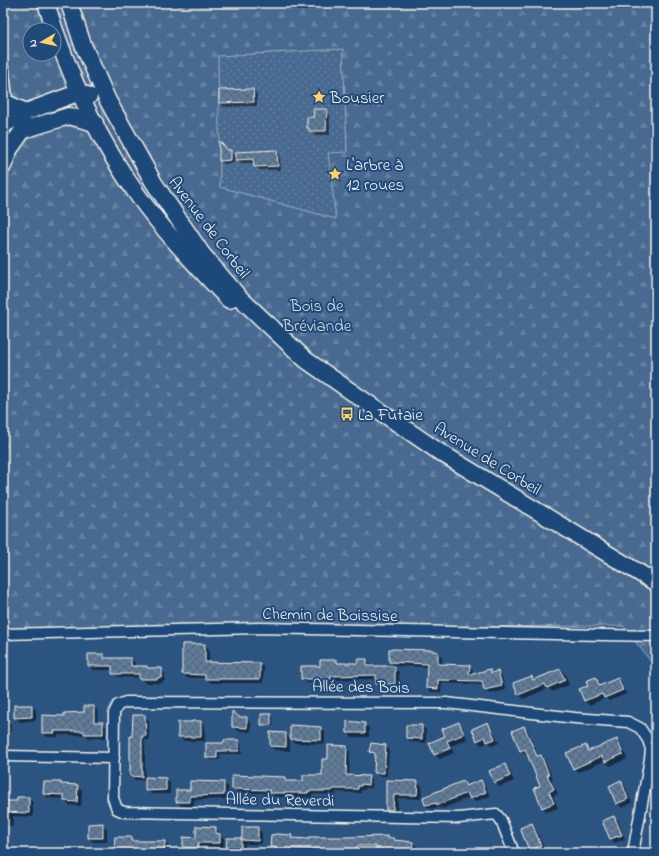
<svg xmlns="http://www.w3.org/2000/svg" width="659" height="856" font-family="'Indie Flower',sans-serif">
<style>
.forest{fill:url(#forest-firs);stroke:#9eaebc;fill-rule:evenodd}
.park{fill:url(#park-dots);stroke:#9eaebc}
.shadow{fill:#0007}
.building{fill:url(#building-cross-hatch);stroke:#f4f1e8}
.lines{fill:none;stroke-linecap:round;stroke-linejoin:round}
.minor-casing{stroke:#f4f1e8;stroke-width:13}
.tertiary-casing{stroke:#f4f1e8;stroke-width:15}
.primary-casing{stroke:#f4f1e8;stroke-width:19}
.minor{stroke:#1f4a7a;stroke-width:10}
.tertiary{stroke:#1f4a7a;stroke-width:12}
.primary{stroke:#1f4a7a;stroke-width:16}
.labels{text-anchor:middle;stroke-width:4;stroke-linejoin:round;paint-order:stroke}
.poi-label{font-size:17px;fill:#f4f1e8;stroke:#1f4a7a;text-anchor:start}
.street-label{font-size:17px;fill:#f4f1e8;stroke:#1f4a7a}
.park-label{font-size:17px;fill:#dadddb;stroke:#1f4a7a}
</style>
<defs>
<pattern id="forest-firs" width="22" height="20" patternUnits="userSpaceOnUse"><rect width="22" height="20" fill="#496b90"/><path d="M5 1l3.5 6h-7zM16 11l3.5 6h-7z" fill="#6481a0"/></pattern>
<pattern id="park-dots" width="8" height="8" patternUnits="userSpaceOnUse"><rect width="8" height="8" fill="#496b90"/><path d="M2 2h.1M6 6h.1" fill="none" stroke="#6481a0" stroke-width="1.8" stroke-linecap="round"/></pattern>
<pattern id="building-cross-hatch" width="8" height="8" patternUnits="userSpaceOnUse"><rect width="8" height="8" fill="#5e7b9a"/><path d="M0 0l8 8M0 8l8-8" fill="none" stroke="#556474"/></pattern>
</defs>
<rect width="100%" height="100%" fill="#2c5481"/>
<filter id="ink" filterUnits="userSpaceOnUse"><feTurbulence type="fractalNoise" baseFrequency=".025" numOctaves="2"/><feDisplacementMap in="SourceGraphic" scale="8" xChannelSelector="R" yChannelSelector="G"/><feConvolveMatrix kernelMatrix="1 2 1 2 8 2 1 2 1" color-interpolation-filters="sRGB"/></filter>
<g filter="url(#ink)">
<path class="forest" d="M3,3h653v665l-33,-42 -620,3v-425l10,-54v-57l-10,-65zM30,30h24v24h-24z"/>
<path class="park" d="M343,49l4,103 -19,1 8,66 -116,-32 -2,-131z"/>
<path class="shadow" d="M253,90l4,4v12l-33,1 -4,-4z
M326,110l4,4v21h-15l-7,-8 7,-9z
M230,151l4,4v8l-10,1 -4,-4z
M276,151l4,4 1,15h-22l-4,-4v-3h-14l-4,-4z
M205,645l4,4v14l51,1 4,4 -1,15h-52l-5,-5h-19l-4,-4z
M438,653l4,4v8l27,1 4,4v5l17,-5 3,4 5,-2 4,5 4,13 -17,4 -4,-4 -1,-5 -42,-2 -1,9h-10l-4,-4v-21l-33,-1 -4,-5z
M103,655l4,4h24l4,4v4h12l2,2h12l4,5v7h-2l-1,2h-17l-5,-5 -22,-1 -5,-4v-3h-20l-4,-4z
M366,660l5,5v2h23l5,5v16l-18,-1 -4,-4v-4l-42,1v3h-29l-4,-5 19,-11 16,-6 2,3h20z
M560,670l5,4 4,11 -17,7 -3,-4 -26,11 -4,-5 12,-17 4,3z
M595,678l6,8 17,-7 4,4 4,11 -17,7 -3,-3 -17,7 -4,-4 -5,-11 10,-4z
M32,706l4,4v10l-16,2 -5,-4z
M85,707h9l4,4 -1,12h5l4,4v11h-17l-3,-3h-28v2h-11l-4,-4 23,-16 19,-4z
M271,715l2,2v9h-9l-2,-2z
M145,716l4,5v19h-4v38l21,1 4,4v11h-19l-5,-4v-10h-11l-4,-4 2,-39z
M247,718l4,5v9l-13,-1 -5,-4z
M3,721h3l5,4 -1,10 -7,1z
M201,722l4,4v15h-21l-5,-5z
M459,723l4,5 4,11 -32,14v2l-5,-11 16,-7 -3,-7z
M488,723l4,5 7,15 -7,3 -3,-4 -7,3 -5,-4z
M365,724l4,4v9h-17l-4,-4z
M422,726l4,4v13l-15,-1 -4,-4z
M524,727l4,4 11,26 2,-1 4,4 8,19 -2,1 7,14 -5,2 5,12 -11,4 -4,-4 -8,-19 6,-2 -13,-33 -2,1 -5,-5z
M321,728l4,4v12l-30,-1 -4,-5z
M286,734l4,4v13l-15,-1 -4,-4z
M617,740l4,4 6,15 -17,7 -5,-5 -27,11 -4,-4 12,-21 4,4z
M238,741l3,3 1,10h-22v6h-10l-3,-3 18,-13z
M385,746l4,3 -2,27h-8l-4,-3 1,-17 -6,-4z
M346,747l4,4 -1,26h19l4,4v7h-7v2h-4v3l-25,-1v3l-24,-1v3h-37l-4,-4h-33l-5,-4 52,-11 3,4h16l19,-6 6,-16z
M452,749l2,4 -15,6 -3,-4z
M505,765l4,5 5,11 -15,6 -4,-5z
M387,781l30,1 5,4 -1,13 -23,-1 -1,16h-5l-5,-4z
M481,781l4,4 5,11 -15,6 -5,-5 -28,12 -1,-2 -11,2 -5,-4 -1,-7 39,-16 4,4z
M621,782l4,4 7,17 -10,5 -5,-5z
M60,783l3,2 14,1 5,4 -1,16 -12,-1 -4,-4v-2l-16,-1 -5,-4z
M224,783l4,4v12l-34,1v6h-13l-4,-5 14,-10z
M18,798h11l4,5v14l-20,-1v10h-10v-23l15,-1z
M656,814v7l-3,-6z
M614,817l4,4 7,18 -10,4 -4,-4z
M103,824l4,5v13h-14l-4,-4z
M532,824l4,5 9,21 -7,3h-5l-3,-3 -8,-21z
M215,828l4,4v3l5,3v9l-23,-1v5h-13l-4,-4v-9l13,1z
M243,828h14l5,5v11h-15l-2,-1v10h-16l-2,-2 1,-12h13l2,1z
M272,836h19l4,3 92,-2 2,2h4l3,2 17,2 4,4 -1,6h-37l-2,-3h-16v3h-90z
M132,838l3,4h29l5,4 -1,7h-50l-3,-3z"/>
<path class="building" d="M251,89h2l1,13 -35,1v-13z
M313,109h14l-1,22h-17v-3h-2v-11h7z
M219,141l9,9h3v10l-12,1z
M277,150l1,16 -24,1 -1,-8 -17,1v-8z
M182,644h23v18l55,1v16h-55v-4l-23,-1z
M389,649l44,1v1l5,1v12l32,1 -1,10 21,-6 1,4 7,-2 4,15 -18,4 -2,-9 -44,-1v9l-12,-1 1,-24 -38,-2z
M88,654h16v4h27v8h16v2h15v9h-3l-1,2h-19v-5h-27v-8h-24z
M358,659h9v7h28v18h-19v-9l-45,1v3h-30v-13h19v-6h17v3h21z
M560,669l5,11 -18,8 -2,-4 -27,11 -5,-12 19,-7 1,4z
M596,677l3,9 19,-8 5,12 -19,8 -2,-4 -18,7 -5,-12 9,-3 -2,-5z
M14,705h18v12l-18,1z
M84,706h10v16h9v12h-19v-3h-30l1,2h-13v-18l22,1v-3l20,-1z
M232,711l7,6h8v11l-15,-1z
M261,714h10v11h-10z
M133,715h12l1,21h-4v41l-12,-1v-40h2z
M192,721h9v16h-23v-15h14z
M347,721l18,2v10h-18z
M459,722l5,12 -17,7 3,7 -16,7 -5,-12 16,-7 -3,-7z
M488,722l7,17 -8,3 -2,-5 -8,4 -5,-12z
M290,725l31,2v13l-31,-1z
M406,725h16v14l-16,-1z
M524,726l13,30 4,-1 8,20h-2l7,14 -5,3 5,11 -12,5 -8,-20 6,-2 -15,-37 -5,2 -8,-20z
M270,732l16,1v14l-16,-1z
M617,739l6,15 -18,8 -3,-6 -29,13 -7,-16 20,-8 2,6z
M224,740h15v11h-22v7h-11v-15h18z
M371,743l15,2 -2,28h-10l1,-20 -6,-1z
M328,745l19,1 -1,29 23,1 -1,9 -7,-1v2h-3v3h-25l-1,2h-24v2h-38v-3l-38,-1v-14l53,2v4h18v-6h19v-16h6z
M505,764l5,12 -16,7 -5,-12z
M145,777l21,1v12l-21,1z
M386,780l32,1 -1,14h-23l-1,15h-7z
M481,780l5,12 -16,7 -3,-6 -30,12v-2l-12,2 -2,-8 40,-16 3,5z
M621,780l7,19 -12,5 -7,-18z
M190,781l34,1v13l-34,1v6h-14v-12h14z
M44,782h17v2l17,1 -1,17 -13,-1v-6l-21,-1z
M17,797h12v16l-26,-1v-10l2,-1h12z
M614,816l8,19 -12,4 -8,-18z
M103,823v15h-15v-14z
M532,823l9,23 -12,4 -9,-22z
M196,826l20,1v6l4,1v9h-22v5l-15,-1v-10l13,1z
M242,827h16v14l-16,-1z
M277,834l15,1 -1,3 18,1v-2h37l42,-1 -1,2h7v2l19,2 -1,11 -36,-2v-5h-19v6h-24v-2l-42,-1v4h-15v-6h-6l1,-12z
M115,837h17v4h33l-1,12h-22v-2h-28z
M227,838h14v13h-15z"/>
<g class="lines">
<g class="minor-casing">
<path id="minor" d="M3,634l257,-6 396,8
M3,756l111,2
M514,853l-13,-33 -5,-6 -37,4 -335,-6 -7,-3 -4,-11 1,-85 4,-8 8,-3 320,1 129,15 53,4 12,6 8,12 3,9 -1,10 -17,94"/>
</g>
<g class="tertiary-casing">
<path id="tertiary" d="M3,71l3,32 -3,41"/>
</g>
<g class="primary-casing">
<path id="primary" d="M46,3c21,68 51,136 93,194 27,37 58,70 90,103
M69,3l14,42 25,56 46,82 48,71 37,43 67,63 50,35 82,56 218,132
M6,103l20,9 54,-20 9,4
M3,125l23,-13
M3,166l6,-16 14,-20 46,-14 26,7"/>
</g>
<use href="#minor" class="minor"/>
<use href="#tertiary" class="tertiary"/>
<use href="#primary" class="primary"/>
</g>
</g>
<defs>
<g id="sight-bare" transform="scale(1.08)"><path d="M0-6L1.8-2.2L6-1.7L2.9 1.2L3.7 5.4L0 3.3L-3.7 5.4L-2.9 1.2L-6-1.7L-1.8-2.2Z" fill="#ffd166" stroke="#1f4a7a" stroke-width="2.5" paint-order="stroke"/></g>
<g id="bus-bare" transform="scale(1.08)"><path d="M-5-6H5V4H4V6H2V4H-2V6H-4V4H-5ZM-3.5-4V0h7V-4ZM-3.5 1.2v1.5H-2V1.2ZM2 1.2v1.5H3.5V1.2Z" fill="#ffd166" stroke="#1f4a7a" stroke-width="2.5" paint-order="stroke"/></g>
</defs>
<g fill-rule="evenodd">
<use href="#sight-bare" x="319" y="97"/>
<use href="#sight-bare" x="335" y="174"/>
<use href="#bus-bare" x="347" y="414"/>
</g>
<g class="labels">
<g class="poi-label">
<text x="330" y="103">Bousier</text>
<text x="346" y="170">L'arbre à<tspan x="346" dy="20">12 roues</tspan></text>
<text x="358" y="420">La Futaie</text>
</g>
<g class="street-label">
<text transform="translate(210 227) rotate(53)" y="6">Avenue de Corbeil</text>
<text transform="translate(488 458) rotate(32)" y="6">Avenue de Corbeil</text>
<text transform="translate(330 614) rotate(1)" y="6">Chemin de Boissise</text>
<text transform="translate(361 686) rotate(1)" y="6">Allée des Bois</text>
<text transform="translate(280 799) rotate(1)" y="6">Allée du Reverdi</text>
</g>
<g class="park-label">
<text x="317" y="311">Bois de<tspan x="317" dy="20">Bréviande</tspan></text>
</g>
</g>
<rect width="659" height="856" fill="none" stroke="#1f4a7a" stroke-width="16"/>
<rect x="8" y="8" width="643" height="840" fill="none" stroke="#f4f1e8" stroke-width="1.5" filter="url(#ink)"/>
<g transform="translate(42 42) rotate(261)"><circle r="19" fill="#1f4a7a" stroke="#748da6"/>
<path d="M0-3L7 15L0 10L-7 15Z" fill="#ffd166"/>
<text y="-6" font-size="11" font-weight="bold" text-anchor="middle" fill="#f4f1e8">N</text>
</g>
</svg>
